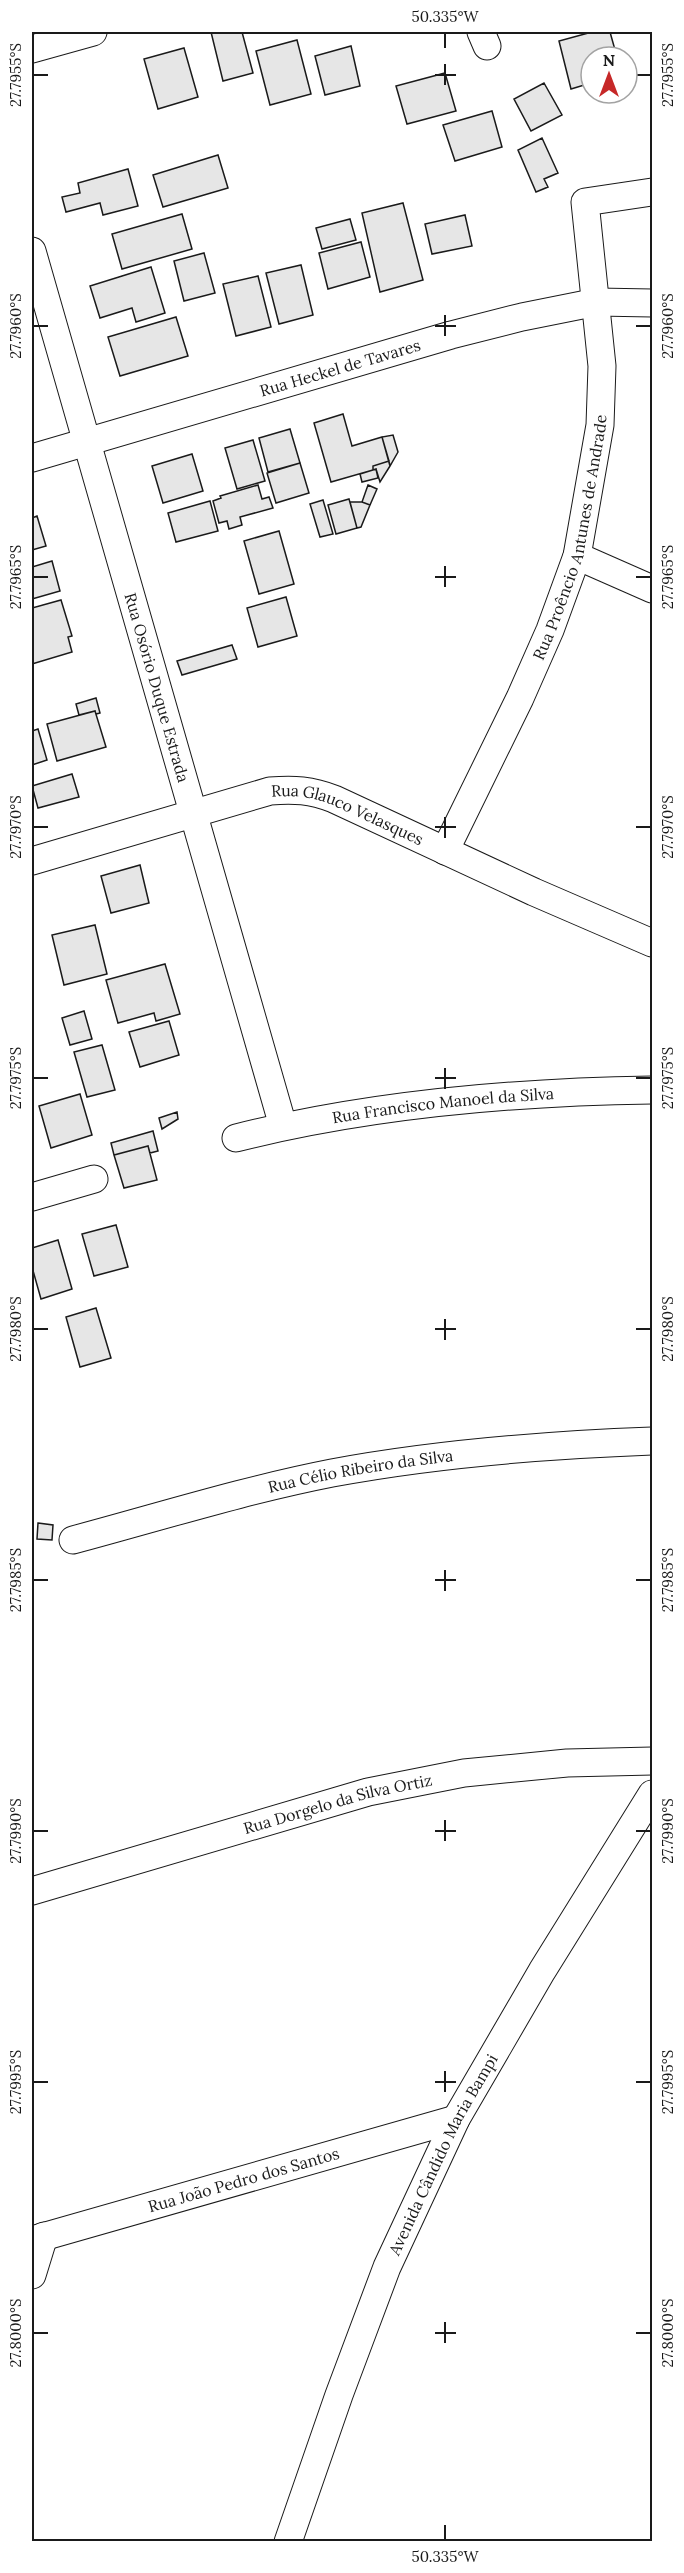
<svg xmlns="http://www.w3.org/2000/svg" width="684" height="2573" font-family="Lora,serif">
<style>
.building{fill:#e6e6e6;stroke:#1a1a1a;stroke-width:1.5}
.lines{fill:none;stroke-linecap:round;stroke-linejoin:round}
.minor-casing{stroke:#1a1a1a;stroke-width:29}
.minor{stroke:#fff;stroke-width:27}
.ticks{fill:none;stroke:#1a1a1a;stroke-width:2}
.labels{text-anchor:middle;stroke-width:4.5;stroke-linejoin:round;paint-order:stroke}
.street-label{font-size:16px;fill:#1a1a1a;stroke:#fff}
.neatline{fill:none;stroke:#1a1a1a;stroke-width:2}
.ticks-label{font-size:15px;text-anchor:middle;fill:#1a1a1a}
</style>
<rect width="100%" height="100%" fill="#fff"/>
<path class="building" d="M211,32h31l11,41 -30,8z
M592,32h18l7,25h-26v26l-20,6 -12,-48z
M297,40l14,54 -41,11 -14,-54z
M351,46l9,40 -35,9 -10,-39z
M184,48l14,49 -40,12 -14,-50z
M445,73l11,38 -49,13 -11,-38z
M544,83l18,32 -31,16 -17,-32z
M492,111l10,36 -47,14 -12,-36z
M542,138l16,35 -14,6 4,8 -12,5 -18,-42z
M218,155l10,33 -65,19 -10,-32z
M128,169l10,37 -35,9 -3,-12 -34,9 -4,-15 18,-4 -2,-10z
M403,203l20,77 -43,12 -18,-79z
M182,214l10,35 -70,20 -10,-35z
M465,215l7,31 -40,8 -7,-30z
M350,219l6,21 -34,9 -6,-21z
M361,242l9,35 -42,12 -9,-36z
M204,253l11,40 -31,8 -10,-40z
M301,265l12,50 -34,9 -13,-51z
M151,267l14,46 -29,9 -4,-14 -32,10 -10,-32z
M258,276l13,51 -35,9 -13,-52z
M176,317l12,39 -68,20 -12,-39z
M343,414l9,32 30,-9 7,24 -16,5v4l-42,12 -17,-59z
M290,429l10,34 -32,9 -9,-34z
M393,435l5,17 -8,14 -8,-29z
M253,440l12,41 -28,8 -12,-41z
M192,454l11,37 -40,12 -11,-37z
M389,461l1,5 -10,16 -4,-13 -3,1v-4z
M300,463l9,30 -33,10 -9,-30z
M376,469l2,9 -16,4 -2,-8z
M258,485l4,14 7,-2 4,11 -33,9 2,8 -13,4 -2,-8 -8,2 -6,-22 8,-3 -1,-2z
M368,485l9,4 -7,16 -8,-3z
M349,499l8,29 -21,6 -8,-29z
M323,500l10,34 -13,3 -10,-33z
M210,501l8,30 -42,11 -8,-29z
M350,502h12l8,3 -9,22 -4,1z
M37,516l9,30 -14,4v-32z
M279,531l15,53 -35,10 -15,-53z
M52,561l8,30 -28,8v-32z
M286,597l11,39 -39,11 -11,-39z
M61,600l11,36 -4,1 4,15 -40,12v-56z
M232,645l5,14 -55,16 -5,-14z
M96,698l4,15 -4,1 -1,-3 -16,4 -3,-11z
M95,711l11,36 -49,14 -10,-37z
M38,729l9,31 -15,5v-34z
M72,774l7,23 -41,11 -6,-22z
M140,865l9,38 -38,10 -10,-37z
M95,925l12,49 -43,11 -12,-50z
M165,964l15,50 -24,7 -2,-8 -36,10 -12,-43z
M84,1011l8,28 -22,6 -8,-27z
M169,1021l10,34 -39,12 -11,-35z
M102,1045l13,45 -28,7 -13,-45z
M80,1094l12,41 -41,13 -12,-42z
M177,1112l1,7 -16,10 -3,-11z
M153,1131l5,20 -8,2 -2,-7 -34,9 -3,-12z
M148,1146l9,34 -33,8 -10,-33z
M116,1225l12,42 -34,9 -12,-42z
M58,1240l14,49 -31,10 -9,-32v-19z
M96,1308l15,50 -31,9 -14,-50z
M38,1523l15,2 -1,15 -15,-1z"/>
<g class="lines">
<g class="minor-casing">
<g id="minor">
<path d="M481,32l6,14"/>
<path d="M32,49l61,-17"/>
<path id="s1" d="M32,251l251,875"/>
<path id="s2" d="M32,458l419,-123 71,-18 75,-15 55,1"/>
<path d="M577,556l75,33"/>
<path id="s3" d="M445,851l75,-153 30,-68 27,-74 23,-131 2,-59 -17,-164 67,-10"/>
<path id="s4" d="M32,861l238,-70c24,-2 41,-1 64,8l200,93 118,51"/>
<path id="s5" d="M236,1138c135,-34 277,-46 416,-48"/>
<path d="M32,1197l62,-18"/>
<path id="s6" d="M73,1540c86,-23 172,-50 259,-67 107,-20 213,-28 320,-32"/>
<path id="s7" d="M32,1891l336,-99 96,-19 103,-10 85,-2"/>
<path id="s8" d="M32,2240l424,-121"/>
<path d="M32,2275l12,-39"/>
<path id="s9" d="M288,2542l51,-147 48,-128 69,-148 86,-148 110,-177"/>
</g>
</g>
<use href="#minor" class="minor"/>
</g>
<path class="ticks" d="M445,33v15M445,64v21M33,75h15M435,75h21M636,75h15M445,315v21M33,326h15M435,326h21M636,326h15M445,566v21M33,577h15M435,577h21M636,577h15M445,817v21M33,827h15M435,827h21M636,827h15M445,1068v21M33,1078h15M435,1078h21M636,1078h15M445,1319v21M33,1329h15M435,1329h21M636,1329h15M445,1570v21M33,1580h15M435,1580h21M636,1580h15M445,1820v21M33,1831h15M435,1831h21M636,1831h15M445,2071v21M33,2082h15M435,2082h21M636,2082h15M445,2322v21M33,2333h15M435,2333h21M636,2333h15M445,2525v15"/>
<g class="labels">
<g class="street-label">
<text dy="6" stroke="none"><textPath href="#s2" startOffset="321">Rua Heckel de Tavares</textPath></text>
<text dy="6" stroke="none"><textPath href="#s3" startOffset="340">Rua Proêncio Antunes de Andrade</textPath></text>
<text dy="6" stroke="none"><textPath href="#s1" startOffset="454">Rua Osório Duque Estrada</textPath></text>
<text dy="6" stroke="none"><textPath href="#s4" startOffset="330">Rua Glauco Velasques</textPath></text>
<text dy="6" stroke="none"><textPath href="#s5" startOffset="210">Rua Francisco Manoel da Silva</textPath></text>
<text dy="6" stroke="none"><textPath href="#s6" startOffset="296">Rua Célio Ribeiro da Silva</textPath></text>
<text dy="6" stroke="none"><textPath href="#s7" startOffset="318">Rua Dorgelo da Silva Ortiz</textPath></text>
<text dy="6" stroke="none"><textPath href="#s9" startOffset="418">Avenida Cândido Maria Bampi</textPath></text>
<text dy="6" stroke="none"><textPath href="#s8" startOffset="220">Rua João Pedro dos Santos</textPath></text>
</g>
</g>
<rect width="684" height="2573" fill="none" stroke="#ffffff" stroke-width="66"/>
<g transform="translate(609 75)"><circle r="28" fill="#ffffff" stroke="#a3a3a3" stroke-width="1.5"/>
<path d="M0-4.5L10 22L0 15L-10 22Z" fill="#c62828"/>
<text y="-9" font-size="16" font-weight="bold" text-anchor="middle" fill="#1a1a1a">N</text>
</g>
<rect x="33" y="33" width="618" height="2507" class="neatline"/>
<g class="ticks-label">
<text x="445" y="22">50.335°W</text>
<text transform="translate(16 75) rotate(-90)" y="5">27.7955°S</text>
<text transform="translate(668 75) rotate(-90)" y="5">27.7955°S</text>
<text transform="translate(16 326) rotate(-90)" y="5">27.7960°S</text>
<text transform="translate(668 326) rotate(-90)" y="5">27.7960°S</text>
<text transform="translate(16 577) rotate(-90)" y="5">27.7965°S</text>
<text transform="translate(668 577) rotate(-90)" y="5">27.7965°S</text>
<text transform="translate(16 827) rotate(-90)" y="5">27.7970°S</text>
<text transform="translate(668 827) rotate(-90)" y="5">27.7970°S</text>
<text transform="translate(16 1078) rotate(-90)" y="5">27.7975°S</text>
<text transform="translate(668 1078) rotate(-90)" y="5">27.7975°S</text>
<text transform="translate(16 1329) rotate(-90)" y="5">27.7980°S</text>
<text transform="translate(668 1329) rotate(-90)" y="5">27.7980°S</text>
<text transform="translate(16 1580) rotate(-90)" y="5">27.7985°S</text>
<text transform="translate(668 1580) rotate(-90)" y="5">27.7985°S</text>
<text transform="translate(16 1831) rotate(-90)" y="5">27.7990°S</text>
<text transform="translate(668 1831) rotate(-90)" y="5">27.7990°S</text>
<text transform="translate(16 2082) rotate(-90)" y="5">27.7995°S</text>
<text transform="translate(668 2082) rotate(-90)" y="5">27.7995°S</text>
<text transform="translate(16 2333) rotate(-90)" y="5">27.8000°S</text>
<text transform="translate(668 2333) rotate(-90)" y="5">27.8000°S</text>
<text x="445" y="2562">50.335°W</text>
</g>
</svg>
